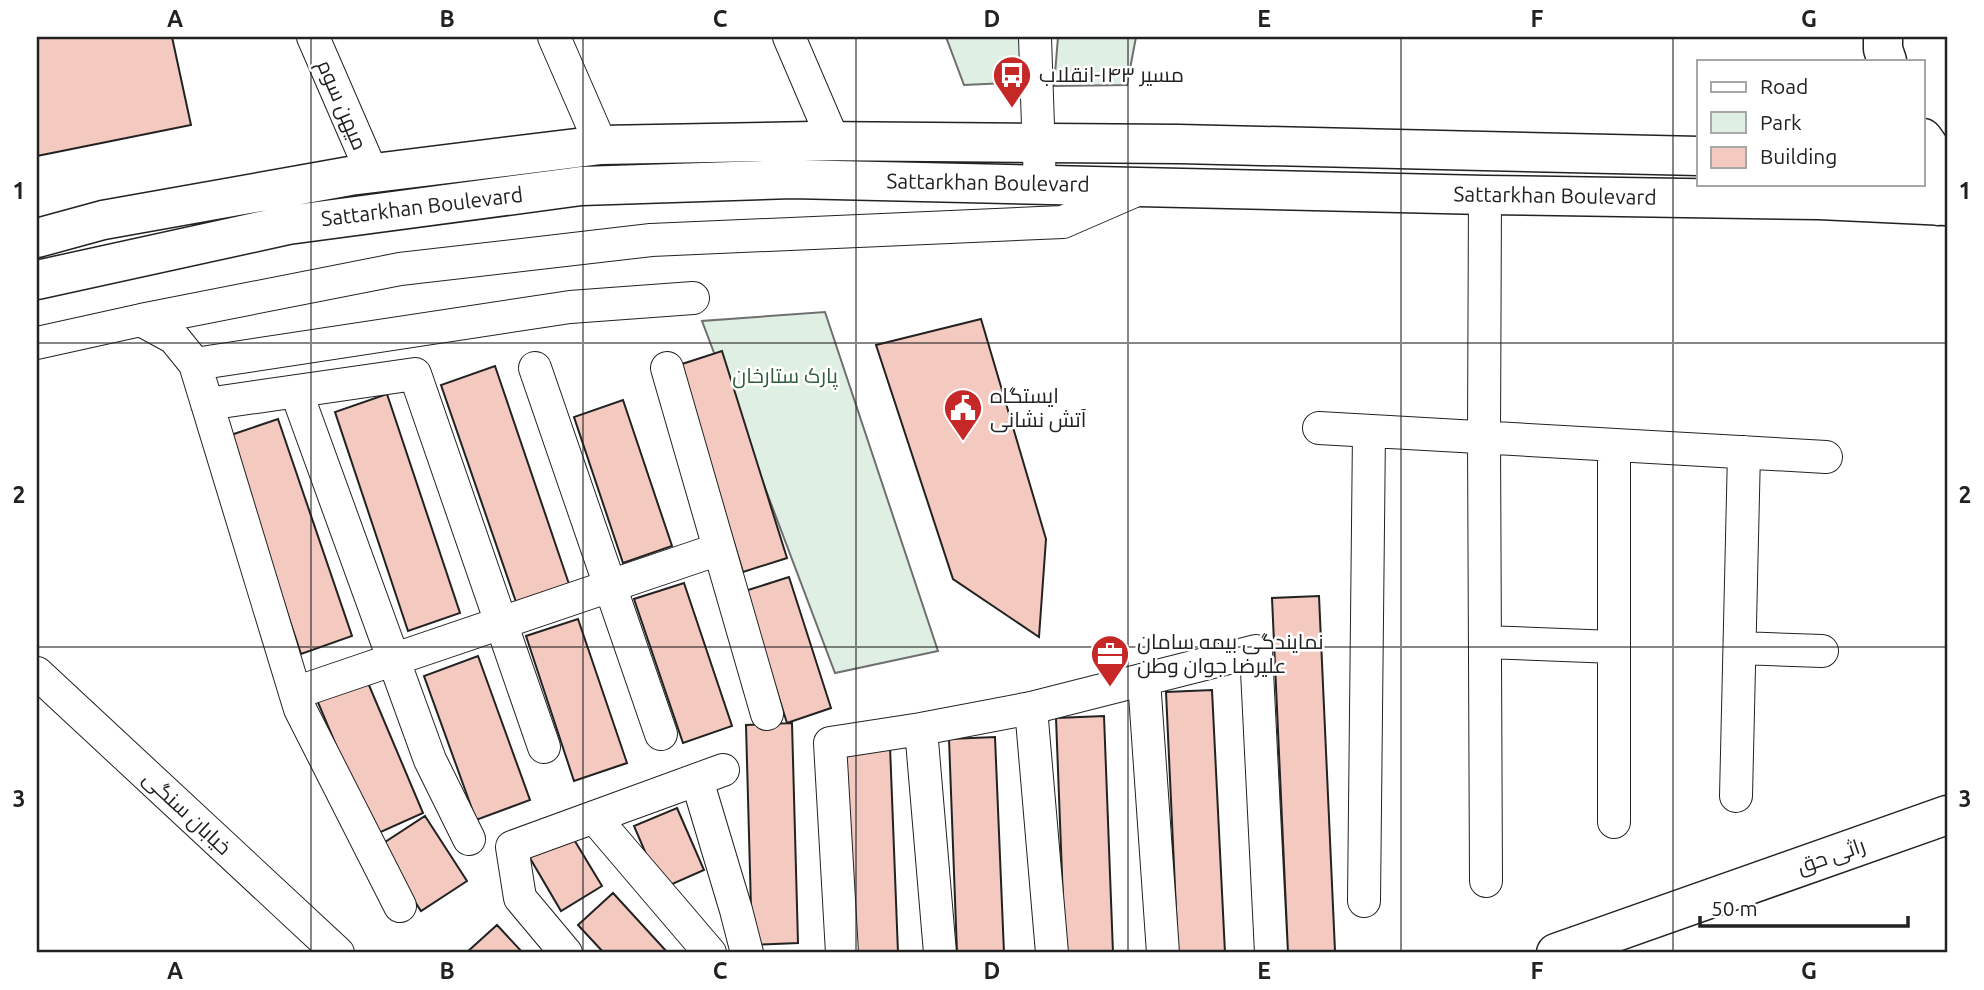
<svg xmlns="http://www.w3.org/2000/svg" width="1984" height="990" font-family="Ubuntu,Cairo,sans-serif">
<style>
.green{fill:#e0efe3;stroke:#6f6f6f;stroke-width:2}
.building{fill:#f3c9c0;stroke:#222;stroke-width:2}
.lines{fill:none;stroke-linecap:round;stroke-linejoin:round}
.minor-casing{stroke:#222;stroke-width:34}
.major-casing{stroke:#222;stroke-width:41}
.minor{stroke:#fff;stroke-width:32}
.major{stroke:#fff;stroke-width:38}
.grid{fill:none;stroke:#222;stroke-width:2;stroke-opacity:0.55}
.labels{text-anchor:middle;stroke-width:5;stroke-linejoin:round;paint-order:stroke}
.poi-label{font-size:21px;fill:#222;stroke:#fff;text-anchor:start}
.street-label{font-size:21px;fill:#222;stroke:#fff}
.park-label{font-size:21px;fill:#2f5e38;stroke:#fff}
.neatline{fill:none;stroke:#222;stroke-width:2.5}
.grid-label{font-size:23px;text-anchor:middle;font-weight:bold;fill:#222}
</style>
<rect width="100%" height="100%" fill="#fff"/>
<path class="green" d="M946,37h81l3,45 -66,3z
M1058,37h78l-9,48 -73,1z
M825,312l113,339 -103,22 -133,-352z"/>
<path class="building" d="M37,37h135l19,88 -154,31z
M981,319l65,220 -7,98 -86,-58 -77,-234z
M722,351l65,207 -44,14 -64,-207z
M495,366l74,218 -53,18 -75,-217z
M387,394l73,219 -52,18 -73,-219z
M623,400l49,146 -49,17 -49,-146z
M278,419l74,217 -51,18 -73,-218z
M789,577l42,131 -44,15 -42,-132z
M684,583l48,143 -49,17 -49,-144z
M1319,596l16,355 -47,2 -16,-355z
M578,619l49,144 -53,18 -48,-145z
M478,656l52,144 -54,20 -52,-144z
M363,671l60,142 -49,22 -60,-142z
M1212,690l13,263h-47l-12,-261z
M1104,716l9,237h-48l-9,-235z
M792,723l6,220 -46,2 -6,-220z
M995,737l9,216h-47l-8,-214z
M890,746l8,207h-46l-8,-204z
M677,808l27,62 -43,19 -27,-63z
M425,816l42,65 -46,30 -42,-65z
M567,828l35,58 -41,25 -34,-58z
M613,893l55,60h-64l-26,-28z
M497,925l26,28h-57z"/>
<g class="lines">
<g class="minor-casing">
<path id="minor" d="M313,37l59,136
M554,37l47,108
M789,37l45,105
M1035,37l5,148
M1485,195l-1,242 2,444
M141,320l33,18 21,26 105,345 100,197
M37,343l104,-23 259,-51 251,-29 412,-18 76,-33
M195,364l375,-57 123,-9
M535,368l126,366
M667,368l100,346
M296,391l134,369 39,79
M207,404l208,-30 129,373
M1319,428l507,29
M1485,642l129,5
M1740,648l82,3
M37,673l301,280
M1144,680l19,273
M295,693l424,-144
M1031,708l21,245
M921,729l19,224
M697,780l39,130 11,43
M1736,796l8,-344
M594,817l116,136
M1614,822v-377
M1364,901l5,-470
M566,953l-46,-55 -8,-51 211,-77
M842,953l-12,-210 91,-14 110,-21 225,-57 15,302"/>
</g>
<g class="major-casing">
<path id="major" d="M1883,37v12l4,12
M1923,138l17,24 -2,44
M37,238l66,-18 247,-44 251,-31 212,-4 366,3 520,12
M37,280l251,-55 293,-39 211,-7 693,16 334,5 128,6
M1556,953l391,-138"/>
</g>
<use href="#minor" class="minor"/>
<use href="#major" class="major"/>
</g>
<path class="grid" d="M311,37v916M583,37v916M856,37v916M1128,37v916M1401,37v916M1673,37v916M37,343h1910M37,647h1910"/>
<defs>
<g id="bus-pin" transform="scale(2.0125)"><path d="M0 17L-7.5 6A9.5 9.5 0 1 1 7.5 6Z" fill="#c62828" stroke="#fff"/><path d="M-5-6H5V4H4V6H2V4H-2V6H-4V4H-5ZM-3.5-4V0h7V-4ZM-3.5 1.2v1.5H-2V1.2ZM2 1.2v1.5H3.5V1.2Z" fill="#fff"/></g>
<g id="civic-pin" transform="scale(2.0125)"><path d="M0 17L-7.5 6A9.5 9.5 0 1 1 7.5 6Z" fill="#c62828" stroke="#fff"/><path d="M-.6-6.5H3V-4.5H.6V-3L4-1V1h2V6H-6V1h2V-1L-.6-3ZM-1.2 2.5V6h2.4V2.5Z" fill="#fff"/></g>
<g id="office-pin" transform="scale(2.0125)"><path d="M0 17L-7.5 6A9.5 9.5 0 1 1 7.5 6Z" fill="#c62828" stroke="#fff"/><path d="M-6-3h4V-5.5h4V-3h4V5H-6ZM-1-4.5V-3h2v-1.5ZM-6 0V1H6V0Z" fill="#fff"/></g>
</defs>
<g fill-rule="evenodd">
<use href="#bus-pin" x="1012" y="75"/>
<use href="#civic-pin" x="963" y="408"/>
<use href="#office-pin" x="1110" y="654"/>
</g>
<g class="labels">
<g class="poi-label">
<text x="1039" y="82">مسیر ۱۴۳-انقلاب</text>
<text x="990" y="403">ایستگاه<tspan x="990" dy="24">آتش نشانی</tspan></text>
<text x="1137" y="649">نمایندگی بیمه سامان<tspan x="1137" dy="24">علیرضا جوان وطن</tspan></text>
</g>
<g class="street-label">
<text transform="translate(342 105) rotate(67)" y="7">میهن سوم</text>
<text transform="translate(988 183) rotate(1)" y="7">Sattarkhan Boulevard</text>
<text transform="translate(1555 196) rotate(1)" y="7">Sattarkhan Boulevard</text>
<text transform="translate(422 207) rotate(-7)" y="7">Sattarkhan Boulevard</text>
<text transform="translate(187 813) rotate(43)" y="7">خیابان سنگی</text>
<text transform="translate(1831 856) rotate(-19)" y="7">راثی حق</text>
</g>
<g class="park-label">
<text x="785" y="383">پارک ستارخان</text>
</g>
</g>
<rect width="1984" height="990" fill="none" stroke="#ffffff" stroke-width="77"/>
<rect x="1697" y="60" width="228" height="126" fill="#ffffff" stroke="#a7a7a7" stroke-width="2"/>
<rect x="1711" y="82" width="35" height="10" fill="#ffffff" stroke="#a7a7a7" stroke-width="2"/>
<text x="1760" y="94" font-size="21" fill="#222222">Road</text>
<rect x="1711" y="112" width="35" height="21" fill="#e0efe3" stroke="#a7a7a7" stroke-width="2"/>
<text x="1760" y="130" font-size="21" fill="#222222">Park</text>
<rect x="1711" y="147" width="35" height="21" fill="#f3c9c0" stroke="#a7a7a7" stroke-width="2"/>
<text x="1760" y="164" font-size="21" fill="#222222">Building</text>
<path d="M1700 916v10h208v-10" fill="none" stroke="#222222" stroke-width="3.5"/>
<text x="1711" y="916" font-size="21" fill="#222222" stroke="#ffffff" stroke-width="5" paint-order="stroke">50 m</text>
<rect x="38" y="38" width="1908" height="913" class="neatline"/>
<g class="grid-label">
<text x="175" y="27">A</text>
<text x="447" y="27">B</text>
<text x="720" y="27">C</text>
<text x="992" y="27">D</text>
<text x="1264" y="27">E</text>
<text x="1537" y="27">F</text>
<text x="1809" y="27">G</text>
<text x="19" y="199">1</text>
<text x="1965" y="199">1</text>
<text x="19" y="503">2</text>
<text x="1965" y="503">2</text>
<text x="19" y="807">3</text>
<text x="1965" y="807">3</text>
<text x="175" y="979">A</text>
<text x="447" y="979">B</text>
<text x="720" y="979">C</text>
<text x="992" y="979">D</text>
<text x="1264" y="979">E</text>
<text x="1537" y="979">F</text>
<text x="1809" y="979">G</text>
</g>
</svg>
